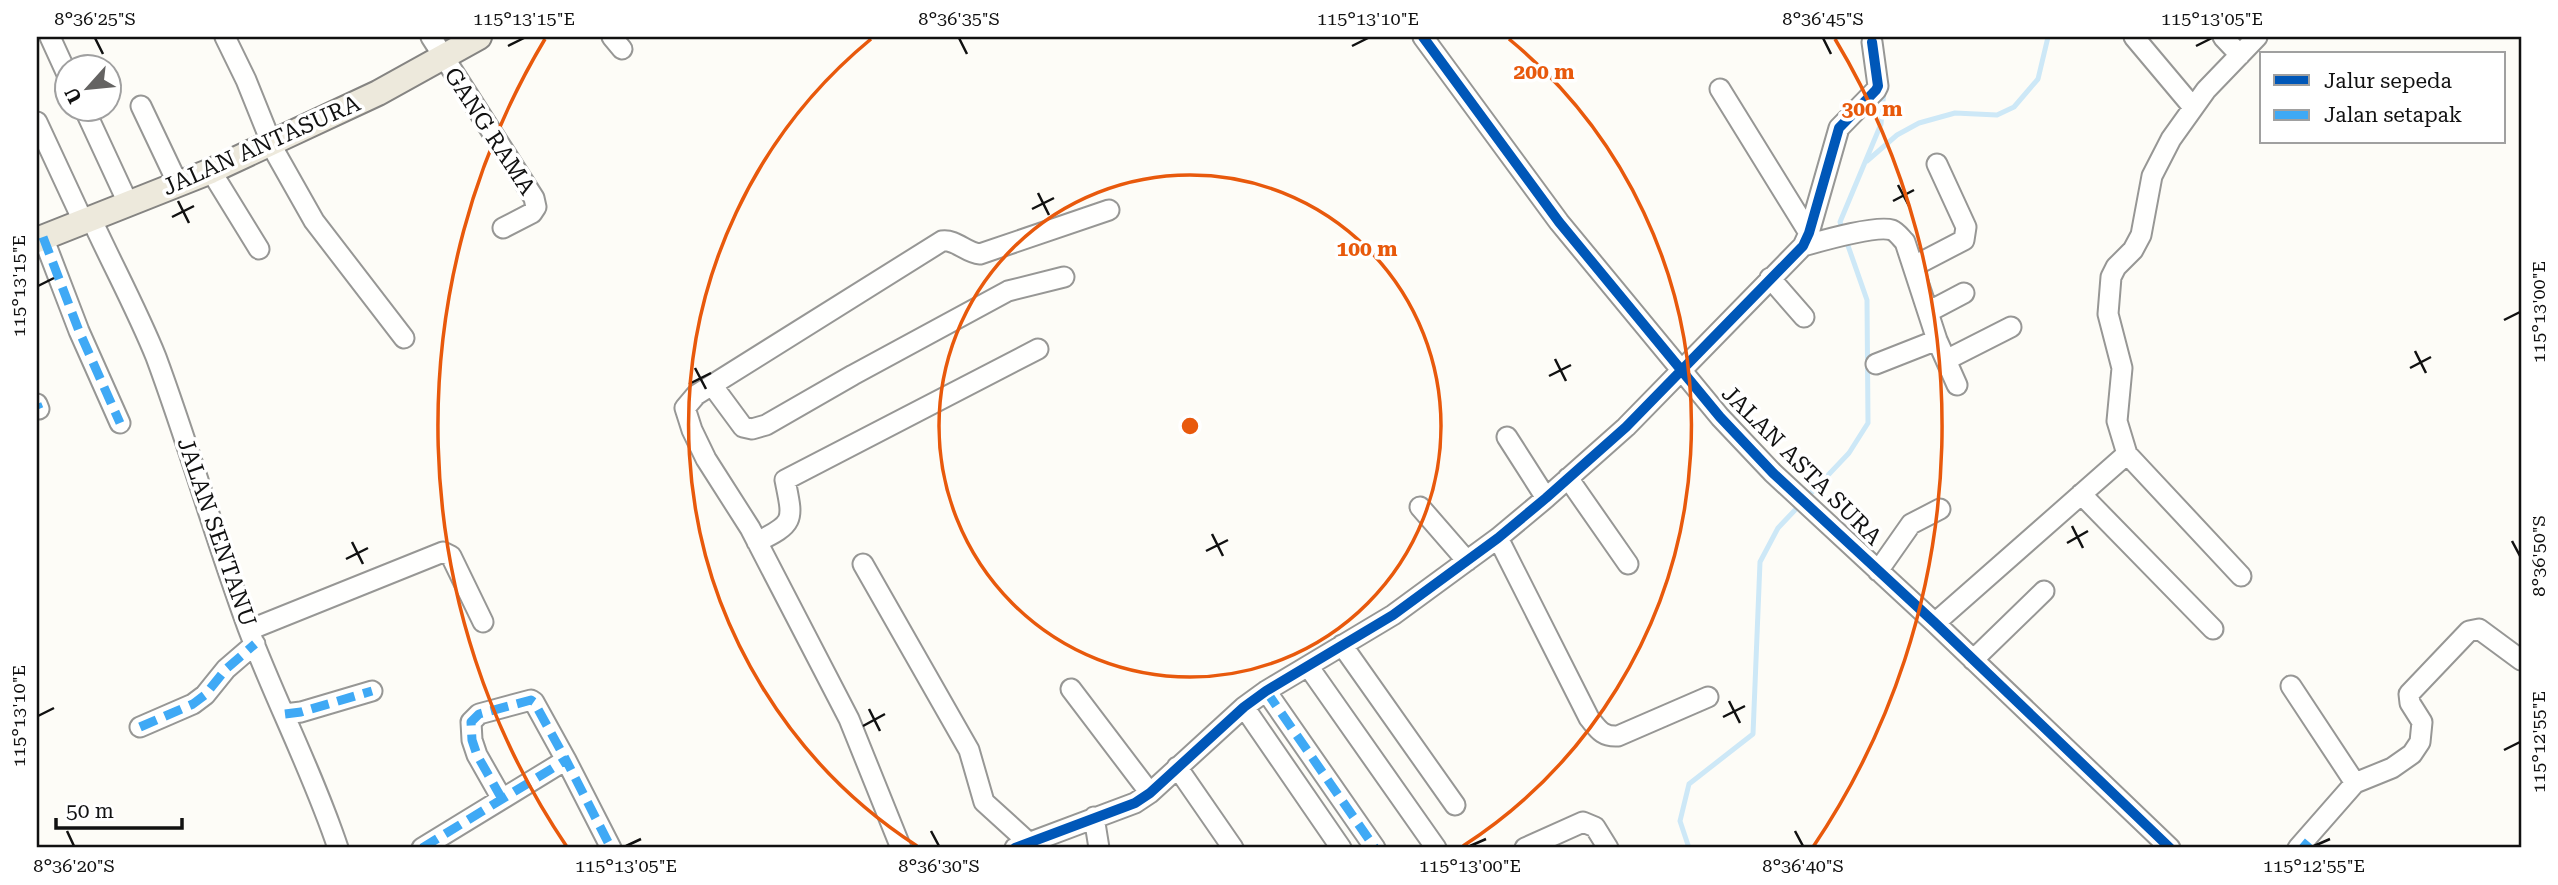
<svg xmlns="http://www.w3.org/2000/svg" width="2558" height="885" font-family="'Roboto Serif',serif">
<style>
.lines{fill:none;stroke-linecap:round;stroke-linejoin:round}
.stream{stroke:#cde8f7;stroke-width:5}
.minor-casing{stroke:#979795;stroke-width:23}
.major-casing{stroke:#858482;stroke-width:28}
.minor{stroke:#fffffe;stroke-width:19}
.major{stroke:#ede9dc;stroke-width:24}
.quiet{stroke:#3fa9f5;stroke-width:9;stroke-dasharray:18 9;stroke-linecap:butt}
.cycleway-casing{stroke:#fff;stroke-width:15}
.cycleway{stroke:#0057b8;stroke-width:10}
.ticks{fill:none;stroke:#111;stroke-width:2.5}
.ring{fill:none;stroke:#e8590c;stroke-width:3.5}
.labels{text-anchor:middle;stroke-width:7;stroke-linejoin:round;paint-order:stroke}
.street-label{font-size:23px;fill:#111;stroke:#fff}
.centre{fill:#e8590c;stroke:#fff;stroke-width:3.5}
.ring-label{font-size:21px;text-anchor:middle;font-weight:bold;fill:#e8590c;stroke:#fff;stroke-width:7;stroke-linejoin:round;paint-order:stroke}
.neatline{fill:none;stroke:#111;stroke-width:2.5}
.ticks-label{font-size:18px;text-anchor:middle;fill:#111}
</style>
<rect width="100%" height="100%" fill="#fdfcf7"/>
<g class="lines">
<path class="stream" d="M1867,161l30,-26 22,-12 36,-10 42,2 17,-8 24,-28 10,-42
M1843,231l-3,-9 41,-98 3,-35
M1689,848l-9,-27 9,-37 64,-50 7,-172 18,-34 71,-75 19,-30 -1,-123 -21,-60"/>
<g class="minor-casing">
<path id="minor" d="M50,37l16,35
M225,37l21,43 29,72 39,69 90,117
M431,37l103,161 2,9 -4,6 -29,15
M612,37l10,12
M1423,37l136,185 161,195 53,56 162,150 235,225
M2134,37l58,69
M2223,37l17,18
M1720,89l89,144
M141,106l37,78
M84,108l44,95
M37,122l46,99
M211,171l48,78
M91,218c21,46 46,92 65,139 33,89 59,181 92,271 28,74 65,145 90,220
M43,237l36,94 41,92
M1803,246c18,-5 73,-21 89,-16 5,2 9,8 13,12l32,98 20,45
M1914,266l50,-26 2,-13 -29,-63
M1770,278l34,39
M1928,312l36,-19
M1946,360l65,-33
M1876,364l61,-24
M712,385l31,42 9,2 14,-4 87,-50 155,-84 56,-14
M37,404l2,5
M1507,437l39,61
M2127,454l114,122
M1568,478l60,86
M2081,494l132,135
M1420,507l47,54
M1498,538l91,180c9,11 13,19 29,18l90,-39
M757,542c39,-19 36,-22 28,-62l253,-131
M863,564l106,186 15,52 44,40
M1878,571l33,-47 29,-15
M1935,623l192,-169 -10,-33 5,-53 -14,-54 3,-37 5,-10 17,-17 8,-15 11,-59 19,-37 35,-49 51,-53
M249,630l194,-78 8,4 32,66
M1342,645l113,160
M1973,660l71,-69
M1308,666l128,182
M2291,686l64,97
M1071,689l79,104
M1266,691l109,157
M1244,707l97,141
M285,714l16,-2 71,-21
M140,727l53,-23 12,-9 21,-26 29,-25
M1177,767l56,81
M502,799l-25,-44 -5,-15 -1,-18 8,-8 52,-14 3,2 32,58
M1094,817l5,31
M422,848l144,-88 45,88
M901,848l-52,-129 -99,-191 -44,-69 -14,-29 -7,-22 11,-13 246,-154c14,-2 24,12 38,13l129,-44
M1015,848l120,-45 15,-10 94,-86 22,-16 127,-76 105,-77 48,-40 80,-71 177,-181 6,-13 30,-105 37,-38 2,-4 -6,-44
M1525,848l58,-26 12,5 13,21
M2298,848l57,-65 37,-15 20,-14 8,-12 2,-20 -12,-19 -1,-9 60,-63 10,-2 42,31"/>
</g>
<g class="major-casing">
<path id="major" d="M37,240l174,-69 167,-78 101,-56"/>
</g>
<use href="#minor" class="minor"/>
<use href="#major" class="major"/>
<path class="quiet" d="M43,237l36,94 41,92
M37,404l2,5
M1266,691l109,157
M285,714l16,-2 71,-21
M140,727l53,-23 12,-9 21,-26 29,-25
M502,799l-25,-44 -5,-15 -1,-18 8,-8 52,-14 3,2 32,58
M2302,842l7,6
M422,848l144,-88 45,88"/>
<g class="cycleway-casing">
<path id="cycleway" d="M1423,37l136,185 161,195 53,56 162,150 235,225
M1015,848l120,-45 15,-10 94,-86 22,-16 127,-76 105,-77 48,-40 80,-71 177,-181 6,-13 30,-105 37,-38 2,-4 -6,-44"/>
</g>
<use href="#cycleway" class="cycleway"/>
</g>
<path class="ticks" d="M95,38l8,16M959,38l8,16M1823,38l8,16M508,46l16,-8M1352,46l16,-8M2196,46l16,-8M1898,185l11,21M1038,193l11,22M178,201l11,22M1893,201l21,-11M1032,209l22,-11M172,217l22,-11M38,286l16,-8M2504,320l16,-8M2415,351l11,22M1555,359l11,22M695,368l11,21M2410,368l21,-11M1549,376l22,-11M689,384l22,-11M2072,526l11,22M1212,534l11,22M2512,541l8,15M352,542l11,22M2067,543l21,-12M1206,551l22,-11M346,559l22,-11M1729,701l11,22M869,709l11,22M38,716l16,-8M1723,717l22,-11M863,726l22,-12M2504,750l16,-8M67,831l7,15M931,831l8,15M1795,831l8,15M626,846l15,-7M1470,846l16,-7M2314,846l16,-7"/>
<g class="ring">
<circle cx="1190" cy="426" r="251"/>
<path d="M917 846A501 501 0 0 1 871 39M1509 39A501 501 0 0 1 1463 846"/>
<path d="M567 847A752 752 0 0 1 545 39M1835 39A752 752 0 0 1 1813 847"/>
</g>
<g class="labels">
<g class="street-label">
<text transform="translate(490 131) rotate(57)" y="8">GANG RAMA</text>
<text transform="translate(261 145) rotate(-24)" y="8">JALAN ANTASURA</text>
<text transform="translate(1802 465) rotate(45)" y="8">JALAN ASTA SURA</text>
<text transform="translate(217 532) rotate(71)" y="8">JALAN SENTANU</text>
</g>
</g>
<circle cx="1190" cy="426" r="10" class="centre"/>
<g class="ring-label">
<text x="1544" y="79">200 m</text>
<text x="1872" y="116">300 m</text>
<text x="1367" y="256">100 m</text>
</g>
<rect width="2558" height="885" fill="none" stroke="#ffffff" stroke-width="77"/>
<rect x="2260" y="52" width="245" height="91" fill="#ffffff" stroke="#a0a0a0" stroke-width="2"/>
<rect x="2274" y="75" width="35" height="10" fill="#0057b8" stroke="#a0a0a0" stroke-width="2"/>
<text x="2324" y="88" font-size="21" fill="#111111">Jalur sepeda</text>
<rect x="2274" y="110" width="35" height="10" fill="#3fa9f5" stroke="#a0a0a0" stroke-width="2"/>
<text x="2324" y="122" font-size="21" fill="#111111">Jalan setapak</text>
<g transform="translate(88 88) rotate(243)"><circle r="33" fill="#ffffff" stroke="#a0a0a0" stroke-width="2"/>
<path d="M0-5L12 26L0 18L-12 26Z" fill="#646362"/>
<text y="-10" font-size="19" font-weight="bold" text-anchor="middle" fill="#111111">U</text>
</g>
<path d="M56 818v10h126v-10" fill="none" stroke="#111111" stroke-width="3.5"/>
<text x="66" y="818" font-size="21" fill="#111111" stroke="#ffffff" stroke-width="5" paint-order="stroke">50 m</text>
<rect x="38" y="38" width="2482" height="808" class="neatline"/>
<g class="ticks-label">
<text x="95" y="25">8°36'25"S</text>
<text x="524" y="25">115°13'15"E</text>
<text x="959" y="25">8°36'35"S</text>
<text x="1368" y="25">115°13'10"E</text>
<text x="1823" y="25">8°36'45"S</text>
<text x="2212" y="25">115°13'05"E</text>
<text transform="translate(19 286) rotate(-90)" y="6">115°13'15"E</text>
<text transform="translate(2539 312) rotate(-90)" y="6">115°13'00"E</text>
<text transform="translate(2539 556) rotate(-90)" y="6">8°36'50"S</text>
<text transform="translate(19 716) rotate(-90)" y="6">115°13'10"E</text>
<text transform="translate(2539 742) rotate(-90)" y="6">115°12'55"E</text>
<text x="74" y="872">8°36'20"S</text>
<text x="626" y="872">115°13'05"E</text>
<text x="939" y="872">8°36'30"S</text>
<text x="1470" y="872">115°13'00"E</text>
<text x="1803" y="872">8°36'40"S</text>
<text x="2314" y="872">115°12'55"E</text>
</g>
</svg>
